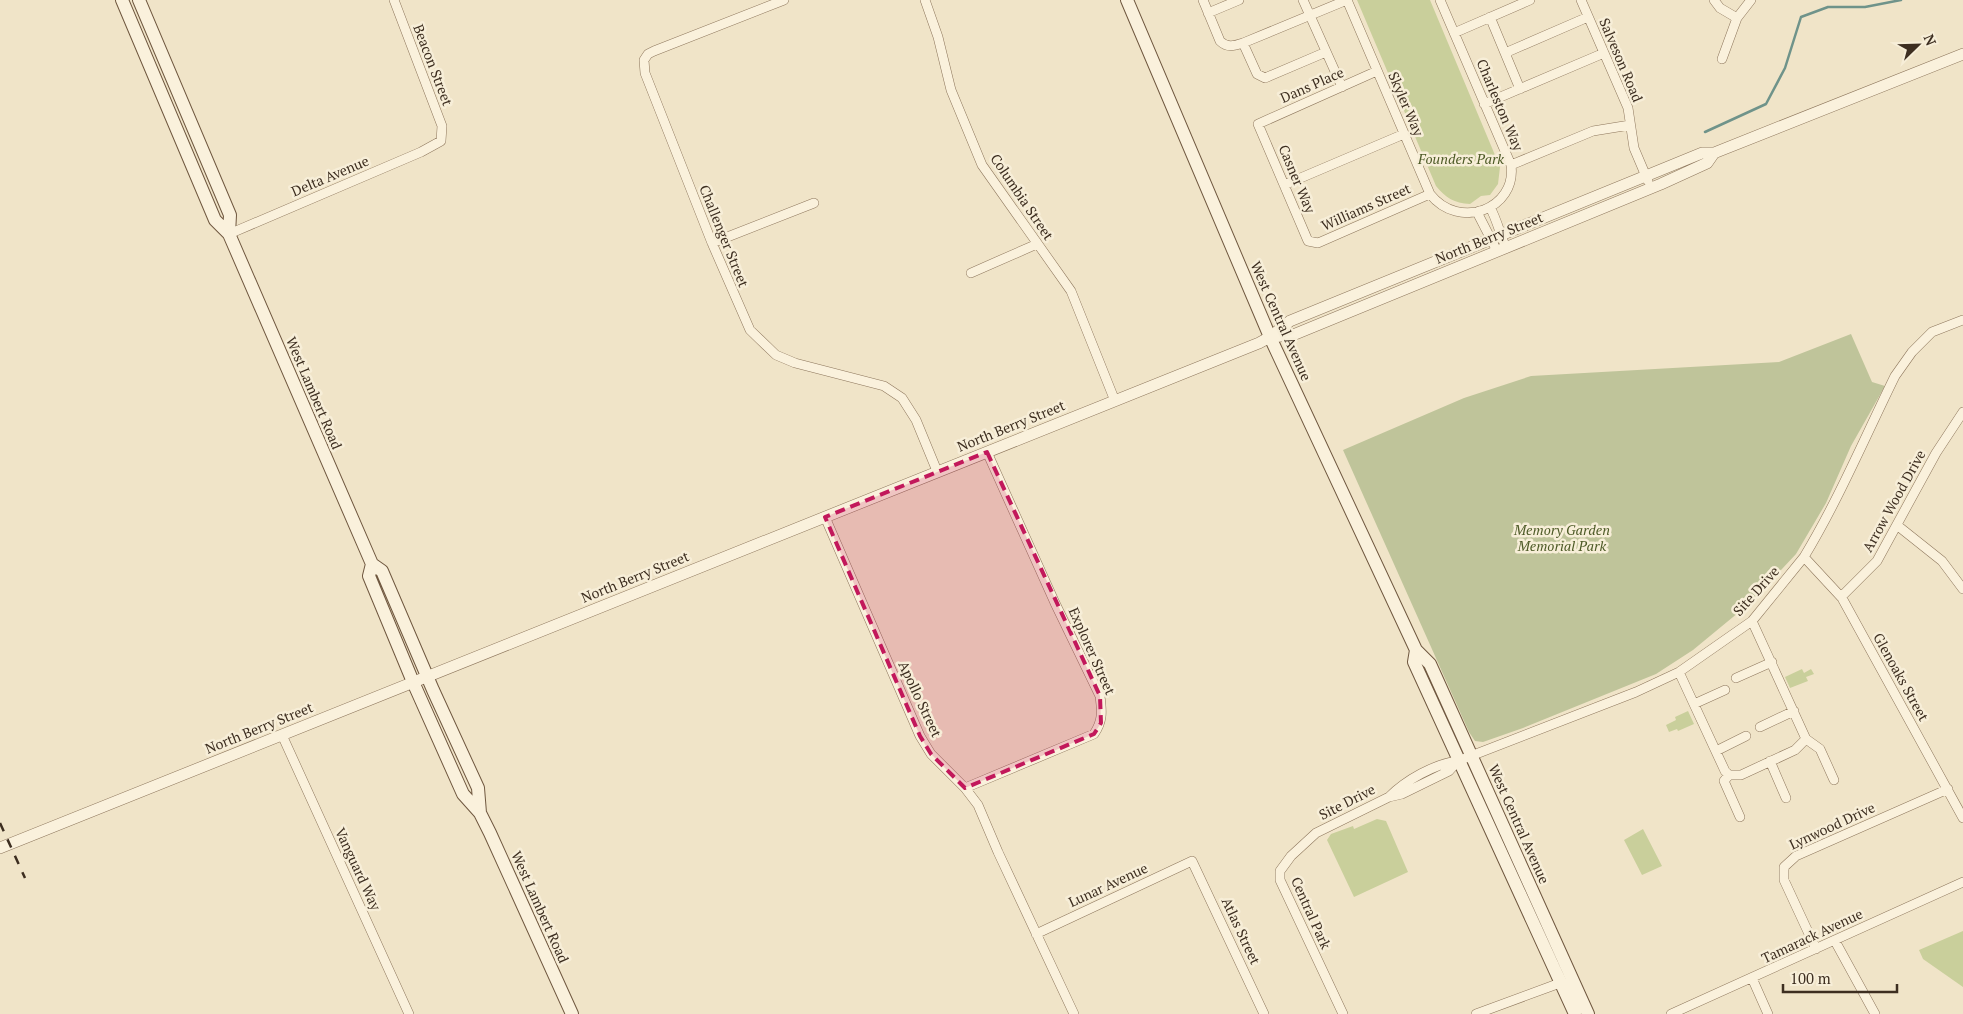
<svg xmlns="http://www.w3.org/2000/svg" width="1963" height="1014" font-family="'PT Serif',serif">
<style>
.green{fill:#c9cf9b}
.cemetery{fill:#bfc49a}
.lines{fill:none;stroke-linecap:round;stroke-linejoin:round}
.stream{stroke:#6f938a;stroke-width:2.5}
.minor-casing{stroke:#8d765c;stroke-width:10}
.tertiary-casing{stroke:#8d765c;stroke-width:12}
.secondary-casing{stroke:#6f573f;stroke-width:14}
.minor{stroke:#faf1dc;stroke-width:9}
.tertiary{stroke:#faf1dc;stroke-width:11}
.secondary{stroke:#faf1dc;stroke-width:12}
.rail{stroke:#3d2e20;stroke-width:2.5;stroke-dasharray:9 9;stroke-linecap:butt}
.marked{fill:#c2185b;fill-opacity:0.2;stroke:#c2185b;stroke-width:4;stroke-dasharray:10 6;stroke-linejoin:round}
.labels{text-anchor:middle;stroke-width:5;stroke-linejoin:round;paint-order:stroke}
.street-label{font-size:14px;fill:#3d2e20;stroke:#f7eed8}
.park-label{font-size:14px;font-style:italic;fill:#4d5a26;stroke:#f7eed8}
</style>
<rect width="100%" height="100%" fill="#f0e4c8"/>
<path class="green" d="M1357,0h73l70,167 -2,17 -8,11 -9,1 -11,8c-16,-1 -24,-6 -34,-18z
M1802,669l2,4 7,-4 3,5 -8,3 2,4 -18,7 -5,-11z
M1688,711l6,13 -16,7 -1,-2 -8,3 -3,-7 10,-5 -1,-3z
M1377,819l9,2 22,51 -54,25 -27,-57 4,-6 22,-8 1,3z
M1643,829l19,37 -20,9 -18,-35z
M1963,931v56l-40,-28 -4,-9z"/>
<path class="cemetery" d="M1851,334l21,48 13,4 -34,60 -25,57 -30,51 -46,49 -57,47 -37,24 -133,54 -40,14 -8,-1 -6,-9 -126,-282 121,-52 67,-22 248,-14z"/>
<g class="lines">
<path class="stream" d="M1705,132l61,-28 19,-36 16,-51 27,-10h37l36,-7"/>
<g class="minor-casing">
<path id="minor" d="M784,0l-130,51 -6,3 -4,6 1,13 67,170 38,87 26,25 19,8 89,23 18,12 14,22 21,51
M925,0l13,37 13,53 31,75 89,126 44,110
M1203,0l17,41c7,7 14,5 23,2l104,-43 83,194c29,37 87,15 81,-29l-71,-165
M1303,0l39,87
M1581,0l47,108 6,40 14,33
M1714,0l6,8 17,10
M1208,13l31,-13
M1490,17l30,72
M1454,33l76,-33
M1243,43l14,31 8,4 61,-26
M1505,53l83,-36
M1722,59l15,-41 14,-18
M1377,71l-119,53 50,117 10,2 112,-49
M1484,104l120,-51
M1511,165l82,-34 37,-6
M1284,185l120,-51
M1490,207c7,13 10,27 16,41
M1479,211v5l18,35
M229,234l192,-82 20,-11 1,-15 -48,-126
M712,243l102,-40
M971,273l66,-29
M825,517l95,219 11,18 34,34 13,17 20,47 76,162
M1898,526l44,35 21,28
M1804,557l38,41 121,220
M1841,597l36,-36 59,-108 27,-41
M1679,672l46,99 4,4h12l54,-25 11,-11 -54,-118
M1736,678l36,-16
M1694,704l31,-14
M1760,727l34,-16
M282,735l127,279
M1806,739l14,10 14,31
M1716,751l30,-15
M1770,761l16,37
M1729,775l-5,6 16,36
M965,788l129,-54c9,-13 8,-23 6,-38l-45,-93 -68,-151
M1389,797c17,-17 45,-33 69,-36l178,-69 43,-20 73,-51 52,-64c35,-58 61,-120 91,-181l17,-24 20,-20 31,-12
M1036,934l156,-73 72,153
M1835,941l40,73
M1816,949l-32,-69v-13l12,-11 152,-67
M1752,978l16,36
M1343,1014l-63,-134v-9l11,-15 25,-23 73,-36 13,-3 47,-23 9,-10
M1476,1014l84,-31
M1671,1014l292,-132"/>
</g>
<g class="tertiary-casing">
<path id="tertiary" d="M1270,337l23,-2 368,-151 46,-21 7,-10
M0,848l1259,-505 11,-6 20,-16 368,-150 44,-18h12l249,-99"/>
</g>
<g class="secondary-casing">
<path id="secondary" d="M122,0l93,220 14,14 143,330 10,7 51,119 45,98 2,25
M139,0l91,215 -1,19
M1127,0l143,337 146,313 14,14 158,350
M372,564l-3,12 44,106 50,112 17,19 10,20 82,181
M1416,650l-2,12 161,352"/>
</g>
<use href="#minor" class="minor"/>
<use href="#tertiary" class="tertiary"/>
<use href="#secondary" class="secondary"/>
<path class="rail" d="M0,823l25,55"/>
</g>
<path class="marked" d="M987,452l113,244 1,27 -7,11 -129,54 -34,-34 -11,-18 -95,-219z"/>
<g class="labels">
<g class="street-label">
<text transform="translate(1621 60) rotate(67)" y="5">Salveson Road</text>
<text transform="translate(433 65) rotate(69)" y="5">Beacon Street</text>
<text transform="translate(1312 85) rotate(-24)" y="5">Dans Place</text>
<text transform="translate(1406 104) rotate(67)" y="5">Skyler Way</text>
<text transform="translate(1500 105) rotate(67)" y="5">Charleston Way</text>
<text transform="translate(330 176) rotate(-23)" y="5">Delta Avenue</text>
<text transform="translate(1297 179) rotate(67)" y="5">Casner Way</text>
<text transform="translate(1022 197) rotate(56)" y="5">Columbia Street</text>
<text transform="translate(1366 207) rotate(-24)" y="5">Williams Street</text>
<text transform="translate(724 236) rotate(68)" y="5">Challenger Street</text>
<text transform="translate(1489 238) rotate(-22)" y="5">North Berry Street</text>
<text transform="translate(1281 321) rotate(66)" y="5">West Central Avenue</text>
<text transform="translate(314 393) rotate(67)" y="5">West Lambert Road</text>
<text transform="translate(1011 426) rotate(-22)" y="5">North Berry Street</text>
<text transform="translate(1894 501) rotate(-61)" y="5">Arrow Wood Drive</text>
<text transform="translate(635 577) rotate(-22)" y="5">North Berry Street</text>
<text transform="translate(1756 591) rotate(-48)" y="5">Site Drive</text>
<text transform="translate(1092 651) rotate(66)" y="5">Explorer Street</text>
<text transform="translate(1901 677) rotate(61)" y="5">Glenoaks Street</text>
<text transform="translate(920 699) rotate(65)" y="5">Apollo Street</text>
<text transform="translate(259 728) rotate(-22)" y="5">North Berry Street</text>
<text transform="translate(1347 802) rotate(-27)" y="5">Site Drive</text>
<text transform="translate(1519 824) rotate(66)" y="5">West Central Avenue</text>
<text transform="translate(1832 826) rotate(-25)" y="5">Lynwood Drive</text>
<text transform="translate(358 869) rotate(65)" y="5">Vanguard Way</text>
<text transform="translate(1108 885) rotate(-25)" y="5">Lunar Avenue</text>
<text transform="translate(540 907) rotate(66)" y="5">West Lambert Road</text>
<text transform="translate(1311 913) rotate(66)" y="5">Central Park</text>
<text transform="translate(1241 931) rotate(65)" y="5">Atlas Street</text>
<text transform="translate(1812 936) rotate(-25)" y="5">Tamarack Avenue</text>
</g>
<g class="park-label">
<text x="1461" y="164">Founders Park</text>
<text x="1562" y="535">Memory Garden<tspan x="1562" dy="16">Memorial Park</tspan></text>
</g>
</g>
<g transform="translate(1918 45) rotate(67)" stroke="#f7eed8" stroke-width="4" paint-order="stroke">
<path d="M0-4L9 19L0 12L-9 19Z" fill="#3d2e20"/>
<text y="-8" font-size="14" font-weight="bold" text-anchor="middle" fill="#3d2e20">N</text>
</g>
<path d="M1783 984v8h114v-8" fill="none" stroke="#3d2e20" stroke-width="2.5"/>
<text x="1790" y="984" font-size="15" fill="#3d2e20" stroke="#f7eed8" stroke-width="4" paint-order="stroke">100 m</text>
</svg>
